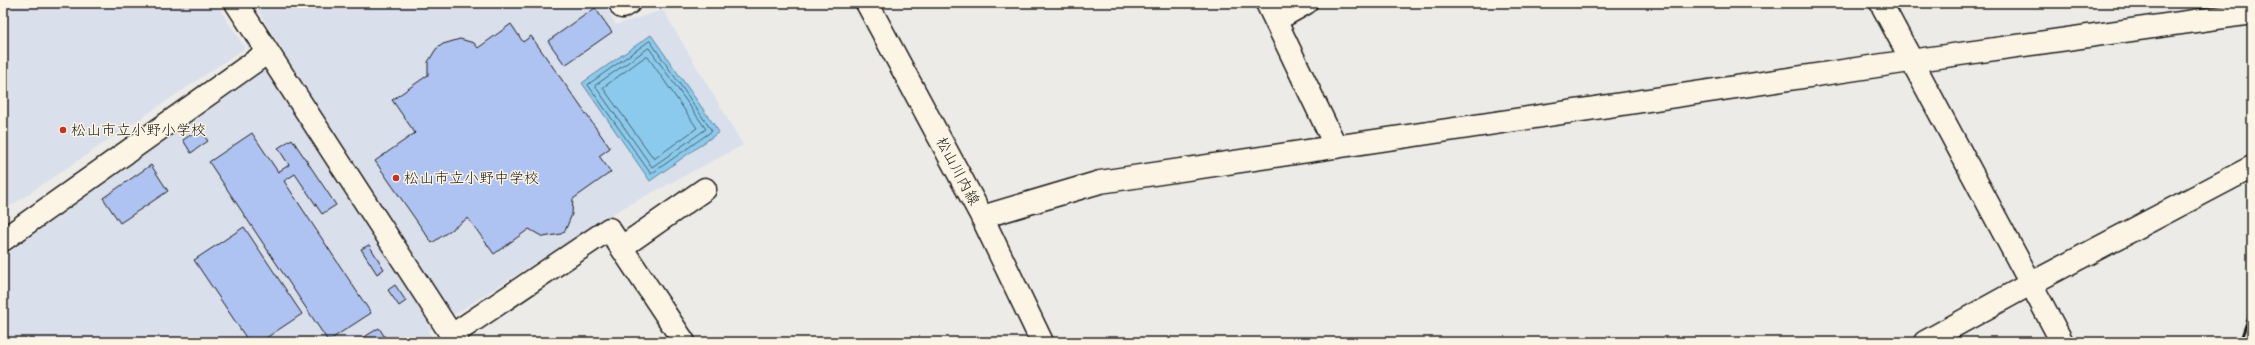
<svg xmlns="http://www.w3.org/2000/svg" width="2255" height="345" font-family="Itim,'Klee One',sans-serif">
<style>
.built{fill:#d9dfeb}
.water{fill:#8bcaec;stroke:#5f8499}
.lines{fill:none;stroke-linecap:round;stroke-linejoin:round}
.shore{stroke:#48626f;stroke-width:1}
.building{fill:#aec3f2;stroke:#1c1c1c}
.minor-casing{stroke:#1c1c1c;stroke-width:25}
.secondary-casing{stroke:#1c1c1c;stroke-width:25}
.minor{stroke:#fcf5e5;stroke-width:22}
.secondary{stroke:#fcf5e5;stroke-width:22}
.rail{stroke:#1c1c1c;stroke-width:3}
.poi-dot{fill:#c8321e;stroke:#fcf5e5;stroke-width:1.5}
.labels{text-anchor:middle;stroke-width:3;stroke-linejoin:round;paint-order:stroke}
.poi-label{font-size:15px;fill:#1c1c1c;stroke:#fcf5e5;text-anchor:start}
.street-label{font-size:15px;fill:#1c1c1c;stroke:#fcf5e5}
</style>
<rect width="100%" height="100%" fill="#ecebe8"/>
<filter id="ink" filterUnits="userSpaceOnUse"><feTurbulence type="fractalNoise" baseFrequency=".025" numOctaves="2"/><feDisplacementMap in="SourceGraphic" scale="8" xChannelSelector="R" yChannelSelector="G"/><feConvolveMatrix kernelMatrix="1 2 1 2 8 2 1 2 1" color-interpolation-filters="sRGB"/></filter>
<g filter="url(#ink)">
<path class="built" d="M3,3h213l29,45 -242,163z
M254,3h350l12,22 47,-15 80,135 -126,66 -189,120 6,11h-431v-86l281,-202z"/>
<path class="water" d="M651,35l68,97 -69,49 -68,-98z"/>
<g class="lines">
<path class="shore" d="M650,41l62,90 -61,43 -63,-89z
M649,48l57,81 -54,38 -57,-81z
M645,57h3l49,71 -43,31 -51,-71z"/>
</g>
<path class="building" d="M595,8l17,24 -47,33 -17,-24z
M511,24l12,18 8,-6 79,112 -11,8 12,16 -38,27 -1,15 -7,17 -4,3 -18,3 -14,-8 -35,25 -26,-36 -36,25 -57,-82 40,-28 -23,-33 36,-25v-13l8,-13 7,-5 17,-5 14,4 4,5z
M199,129l9,12 -17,12 -8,-13z
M252,133l26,39 11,-7 -11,-17 14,-9 44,66 -14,9 -27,-40 -11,7 87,132 -43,28 -119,-179z
M151,165l17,26 -48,32 -17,-25z
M244,227l58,87 -42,28h-11l-55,-82z
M369,245l15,24 -7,5 -16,-25z
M395,285l11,16 -7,5 -11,-16z
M379,328l9,14h-32z"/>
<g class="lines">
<g class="minor-casing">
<path id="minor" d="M236,3l220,339
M620,3l2,4 7,-4
M1267,3l69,144
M1881,3l181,339
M1276,20l30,-17
M982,217l118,-35 810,-121 342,-48
M3,240l265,-188
M622,247l83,-58
M452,335l157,-106 75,113
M1925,342l105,-58 222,-117"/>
</g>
<g class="secondary-casing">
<path id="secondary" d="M867,3l115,214 60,125"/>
</g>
<use href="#minor" class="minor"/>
<use href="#secondary" class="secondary"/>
<path class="rail" d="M2240,342l12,-34"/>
</g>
</g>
<g class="poi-dot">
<circle cx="63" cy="130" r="4"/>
<circle cx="396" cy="178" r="4"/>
</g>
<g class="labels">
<g class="poi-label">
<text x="71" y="135">松山市立小野小学校</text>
<text x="404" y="183">松山市立小野中学校</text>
</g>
<g class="street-label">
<text transform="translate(958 171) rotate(62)" y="5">松山川内線</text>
</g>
</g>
<rect width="2255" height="345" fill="none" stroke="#fcf5e5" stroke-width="16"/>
<rect x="8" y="8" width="2239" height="329" fill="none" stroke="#1c1c1c" stroke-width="1.5" filter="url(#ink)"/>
</svg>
